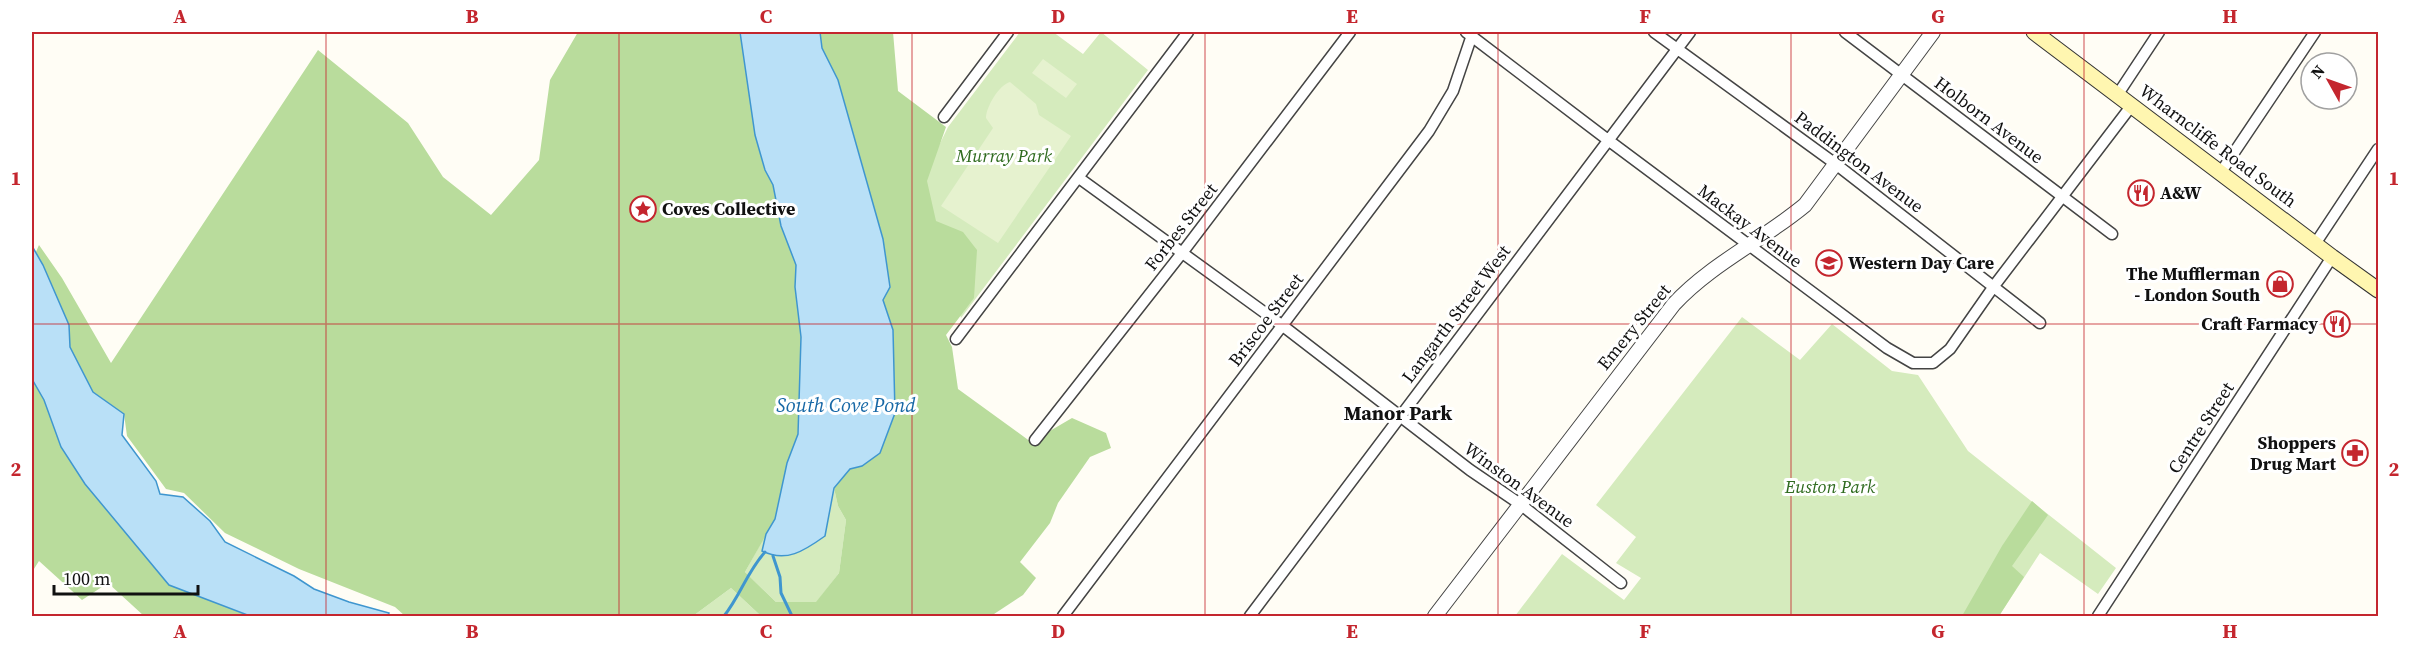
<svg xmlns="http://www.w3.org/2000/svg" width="2410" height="648" font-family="'Source Serif 4',serif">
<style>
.green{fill:#d5ebbd}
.forest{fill:#b9dc9c}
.pitch{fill:#e6f2cf}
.water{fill:#b9e0f7;stroke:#3f96cf;stroke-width:1.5}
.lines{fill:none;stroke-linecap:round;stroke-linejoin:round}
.stream{stroke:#3f96cf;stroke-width:3}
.minor-casing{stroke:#444;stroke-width:13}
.tertiary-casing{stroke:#444;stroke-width:16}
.secondary-casing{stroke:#333;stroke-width:17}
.minor{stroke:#fff;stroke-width:10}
.tertiary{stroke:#fff;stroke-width:14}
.secondary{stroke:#fff6b0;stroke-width:15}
.grid{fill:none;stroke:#c4262e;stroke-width:1.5;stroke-opacity:0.55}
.labels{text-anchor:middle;stroke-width:6;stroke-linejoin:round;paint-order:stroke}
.street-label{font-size:18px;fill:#111;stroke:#fff}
.park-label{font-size:18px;font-style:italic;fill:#2f6b1f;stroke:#fff}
.poi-label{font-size:18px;font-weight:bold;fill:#111;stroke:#fff;text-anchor:start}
.water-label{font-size:20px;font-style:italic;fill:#1768a6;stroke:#fff}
.neighbourhood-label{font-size:20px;font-weight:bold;fill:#111;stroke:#fff}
.neatline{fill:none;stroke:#c4262e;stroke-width:2}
.grid-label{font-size:20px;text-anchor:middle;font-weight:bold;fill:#c4262e}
</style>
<rect width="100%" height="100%" fill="#fffdf5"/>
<path class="green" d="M1020,32h33l30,22 18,-22 47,38 -187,248 -39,-130 8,-24 18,-37z
M1742,317l58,43 32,-36 60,47 26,4 50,76 148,117 -18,26 -58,-41 -41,63h-484l47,-62 62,46 17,-22 -25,-15 20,-26 -40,-32z
M834,488l4,18 8,14 -7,53 -23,30 -40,-1 -31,-30 21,-38 -4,17 63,-15z
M731,588l30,28h-68z"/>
<path class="forest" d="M578,32h162l15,103 10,35 8,15 8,41 15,39 -1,22 6,50 -3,97 -11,29 -12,56 -30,53 31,30h40l23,-29 7,-53 -8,-14 -4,-18 16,-19 12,-3 18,-13 15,-40 -2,-83 -11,-30 8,-13 -7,-48 -45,-159 -16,-32 -2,-16h73l5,59 48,36 -19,54 9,40 27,11 14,18 -3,48 -28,37 6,12 6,42 73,53 41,-24 34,15 5,15 -21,9 -32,46 -8,20 -30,39 16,16 -13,17 -32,21h-230l-30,-28 -38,28h-288l-10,-9 -96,-38 -74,-36 -41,-40 -18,-4 -39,-53 -3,-22 -31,-22 -23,-45 -1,-23 -34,-70 4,-9 23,33 49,85 207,-313 90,73 35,54 48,38 48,-55 11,-80z
M32,379l12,21 17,47 108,138 81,31h-106l-36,-33 -26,17 -43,-39 -7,11z
M2032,501l16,14 -36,51 12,11 -25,39h-37l40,-70z"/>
<path class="pitch" d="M1043,59l34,25 -11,14 -34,-25z
M1010,82l26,22 3,11 32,21 -73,107 -57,-37 52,-78 -7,-10c0,-11 13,-33 24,-36z"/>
<path class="water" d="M740,32h80l2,16 16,32 45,159 7,48 -7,13 10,30 2,83 -15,40 -18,13 -12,3 -16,19 -9,48c-21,15 -39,27 -63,15l4,-17 9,-15 12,-56 11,-29 3,-97 -6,-50 1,-22 -15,-39 -8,-41 -8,-15 -10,-35z
M32,246l11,19 26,60 1,22 23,45 31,22 -2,21 34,46 4,13 23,3 27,24 15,21 69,34 20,13 35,13 40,11 -1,3h-138l-81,-31 -84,-101 -24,-37 -17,-47 -12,-21z"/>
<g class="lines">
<path class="stream" d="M773,556l7,21 1,16 11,23
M724,616c16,-20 23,-44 41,-64"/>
<g class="minor-casing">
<path id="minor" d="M1466,32l142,108 279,208 26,15h20l17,-14 44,-63 138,-181
M1654,32l183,133 203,158
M1845,32l267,202
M2118,94l41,-62
M944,117l64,-85
M2221,172l94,-140
M1079,178l204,148 187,144 50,34 101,79
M2315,244l63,-95
M956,339l232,-307
M1035,440l147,-187 168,-221
M1063,616l366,-485 24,-40 20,-59
M1250,616l440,-584
M2098,616l234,-359"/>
</g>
<g class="tertiary-casing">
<path id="tertiary" d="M1435,616l239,-312c37,-40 89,-64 131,-99l128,-173"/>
</g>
<g class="secondary-casing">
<path id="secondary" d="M2034,32l298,225 46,33"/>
</g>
<use href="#minor" class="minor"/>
<use href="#tertiary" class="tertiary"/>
<use href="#secondary" class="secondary"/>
</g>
<path class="grid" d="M326,32v584M619,32v584M912,32v584M1205,32v584M1498,32v584M1791,32v584M2084,32v584M32,324h2346"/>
<defs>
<g id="restaurant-ring" transform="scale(1.35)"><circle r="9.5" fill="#fff" stroke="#c4262e" stroke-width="1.5"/><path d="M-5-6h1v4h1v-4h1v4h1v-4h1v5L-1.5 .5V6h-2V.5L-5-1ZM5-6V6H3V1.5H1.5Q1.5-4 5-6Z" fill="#c4262e"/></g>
<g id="sight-ring" transform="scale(1.35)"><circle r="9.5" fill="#fff" stroke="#c4262e" stroke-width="1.5"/><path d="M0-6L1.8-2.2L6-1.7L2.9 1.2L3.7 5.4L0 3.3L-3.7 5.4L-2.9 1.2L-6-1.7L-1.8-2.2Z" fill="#c4262e"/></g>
<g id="school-ring" transform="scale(1.35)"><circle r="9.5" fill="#fff" stroke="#c4262e" stroke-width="1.5"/><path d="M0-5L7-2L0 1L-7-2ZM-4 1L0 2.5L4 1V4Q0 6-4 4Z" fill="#c4262e"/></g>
<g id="shop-ring" transform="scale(1.35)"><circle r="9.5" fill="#fff" stroke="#c4262e" stroke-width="1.5"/><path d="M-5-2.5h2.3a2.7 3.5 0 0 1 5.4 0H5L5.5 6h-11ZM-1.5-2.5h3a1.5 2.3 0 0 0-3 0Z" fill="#c4262e"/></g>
<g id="pharmacy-ring" transform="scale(1.35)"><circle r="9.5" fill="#fff" stroke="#c4262e" stroke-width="1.5"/><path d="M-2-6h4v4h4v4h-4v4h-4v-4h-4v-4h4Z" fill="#c4262e"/></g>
</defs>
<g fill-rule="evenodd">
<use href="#restaurant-ring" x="2141" y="193"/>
<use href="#sight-ring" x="643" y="209"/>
<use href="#school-ring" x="1829" y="263"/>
<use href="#shop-ring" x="2280" y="284"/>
<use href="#restaurant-ring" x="2337" y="324"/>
<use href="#pharmacy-ring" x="2355" y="453"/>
</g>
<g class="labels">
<g class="street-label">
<text transform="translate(1989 120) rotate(37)" y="6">Holborn Avenue</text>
<text transform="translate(2218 146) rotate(37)" y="6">Wharncliffe Road South</text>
<text transform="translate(1859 162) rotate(37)" y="6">Paddington Avenue</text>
<text transform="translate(1750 226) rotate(37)" y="6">Mackay Avenue</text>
<text transform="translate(1181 227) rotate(-52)" y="6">Forbes Street</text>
<text transform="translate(1456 314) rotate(-53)" y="6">Langarth Street West</text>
<text transform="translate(1266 320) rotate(-53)" y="6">Briscoe Street</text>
<text transform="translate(1634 327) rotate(-51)" y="6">Emery Street</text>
<text transform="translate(2201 428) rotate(-57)" y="6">Centre Street</text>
<text transform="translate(1519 485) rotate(36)" y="6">Winston Avenue</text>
</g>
<g class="park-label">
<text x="1004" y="162">Murray Park</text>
<text x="1830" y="493">Euston Park</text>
</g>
<g class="poi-label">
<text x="2160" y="199">A&amp;W</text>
<text x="662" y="215">Coves Collective</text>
<text x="1848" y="269">Western Day Care</text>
<text x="2260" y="280" text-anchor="end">The Mufflerman<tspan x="2260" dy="21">- London South</tspan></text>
<text x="2318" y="330" text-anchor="end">Craft Farmacy</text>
<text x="2336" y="449" text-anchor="end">Shoppers<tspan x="2336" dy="21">Drug Mart</tspan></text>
</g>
<g class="water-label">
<text x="846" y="412">South Cove Pond</text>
</g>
<g class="neighbourhood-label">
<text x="1398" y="420">Manor Park</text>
</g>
</g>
<rect width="2410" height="648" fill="none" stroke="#ffffff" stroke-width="66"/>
<g transform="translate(2329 81) rotate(310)"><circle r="28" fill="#ffffff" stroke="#a0a0a0" stroke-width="1.5"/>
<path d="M0-4.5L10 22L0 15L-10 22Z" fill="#c4262e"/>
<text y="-9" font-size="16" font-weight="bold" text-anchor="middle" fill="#111111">N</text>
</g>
<path d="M54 585v9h144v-9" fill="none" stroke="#111111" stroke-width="3"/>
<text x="63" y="585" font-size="18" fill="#111111" stroke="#ffffff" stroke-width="4.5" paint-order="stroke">100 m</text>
<rect x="33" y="33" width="2344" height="582" class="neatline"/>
<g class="grid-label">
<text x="180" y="23">A</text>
<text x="472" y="23">B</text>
<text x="766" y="23">C</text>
<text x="1058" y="23">D</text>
<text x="1352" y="23">E</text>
<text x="1645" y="23">F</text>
<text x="1938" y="23">G</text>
<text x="2230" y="23">H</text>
<text x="16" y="185">1</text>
<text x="2394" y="185">1</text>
<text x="16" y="476">2</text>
<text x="2394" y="476">2</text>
<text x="180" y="638">A</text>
<text x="472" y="638">B</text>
<text x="766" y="638">C</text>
<text x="1058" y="638">D</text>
<text x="1352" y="638">E</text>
<text x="1645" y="638">F</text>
<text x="1938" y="638">G</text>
<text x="2230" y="638">H</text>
</g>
</svg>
